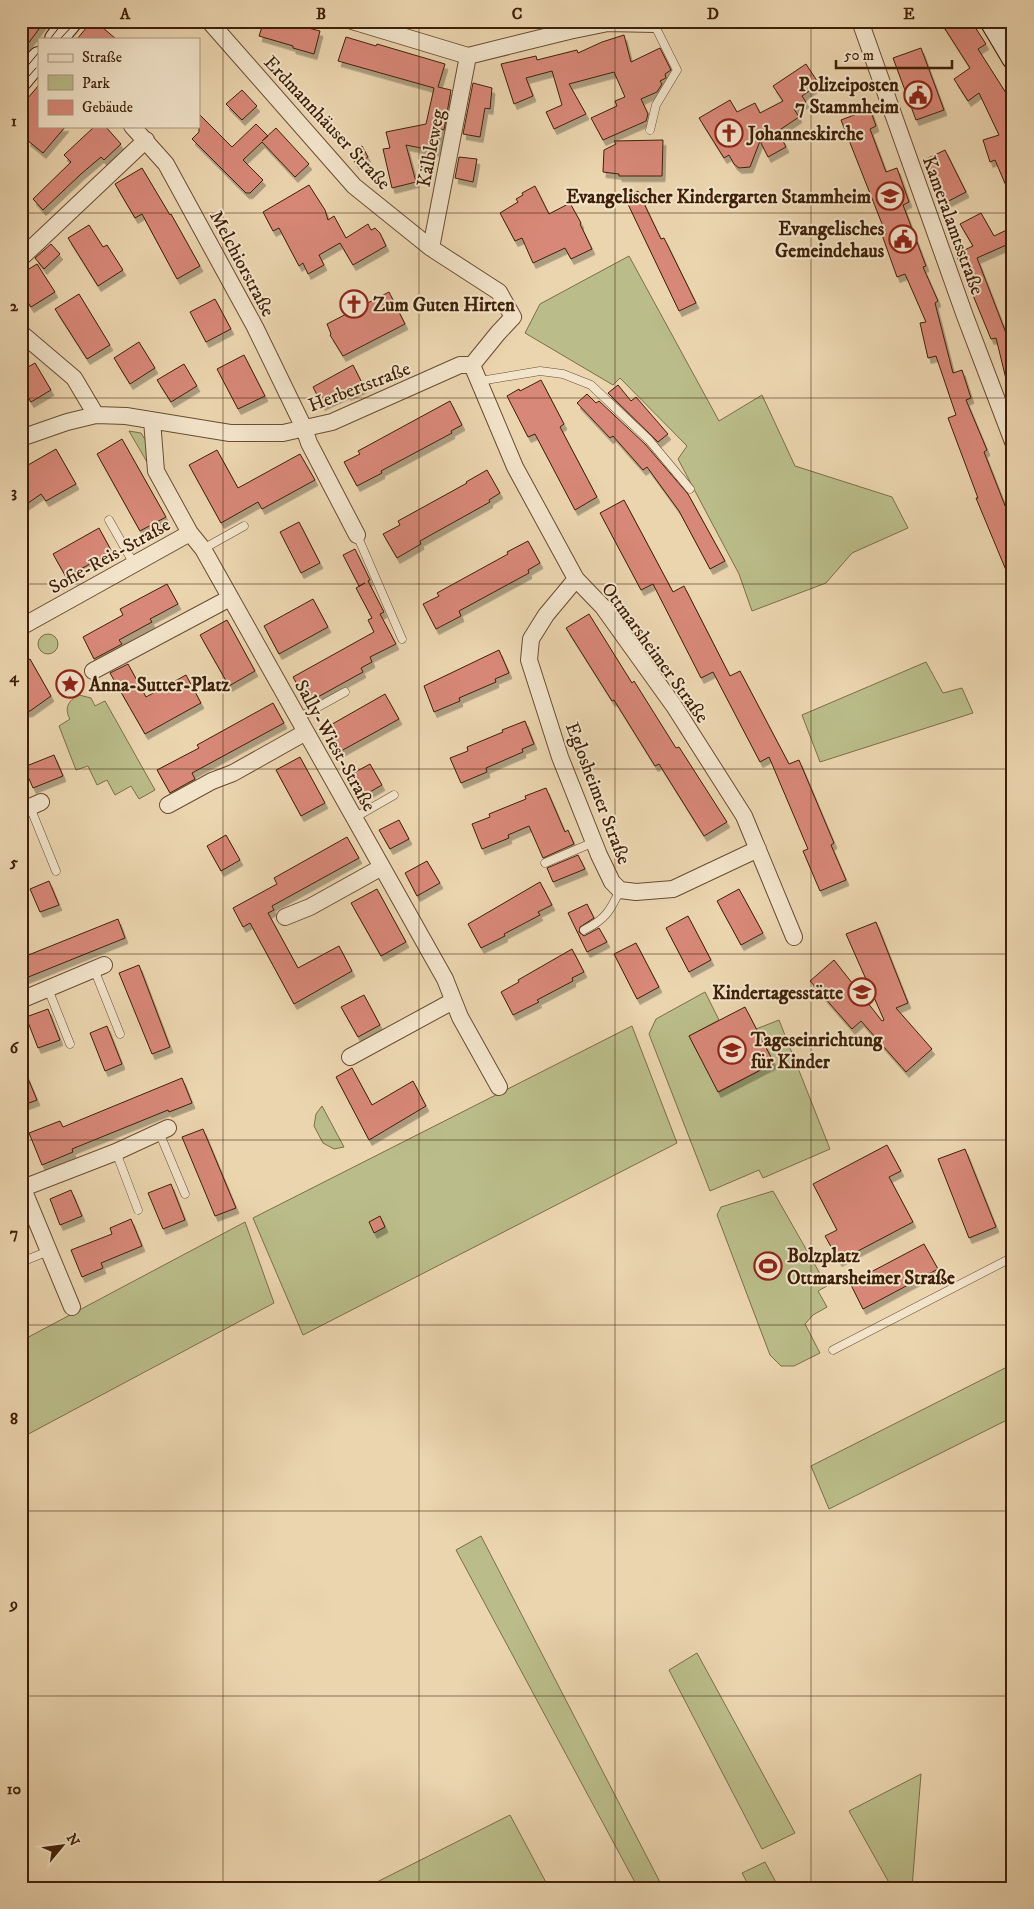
<svg xmlns="http://www.w3.org/2000/svg" width="1034" height="1909" font-family="'IM FELL DW Pica',serif">
<style>
.green{fill:#babd89;stroke:#7c6e48}
.building{fill:#d88878;stroke:#3f2007;filter:url(#shadow)}
.lines{fill:none;stroke-linecap:round;stroke-linejoin:round}
.lane-casing{stroke:#6a4d31;stroke-width:9}
.street-casing{stroke:#6a4d31;stroke-width:18}
.secondary-casing{stroke:#3f2007;stroke-width:24}
.lane{stroke:#f2e4cb;stroke-width:8}
.street{stroke:#f2e4cb;stroke-width:16}
.secondary{stroke:#f2e4cb;stroke-width:22}
.tram{stroke:#3f2007;stroke-width:1}
.grid{fill:none;stroke:#3f2007;stroke-width:1;stroke-opacity:0.55}
.labels{text-anchor:middle;stroke-width:4;stroke-linejoin:round;paint-order:stroke}
.poi-label{font-size:19px;font-weight:bold;fill:#3f2007;stroke:#f2e4cb;text-anchor:start}
.street-label{font-size:19px;fill:#3f2007;stroke:#f2e4cb}
.neatline{fill:none;stroke:#3f2007;stroke-width:2}
.grid-label{font-size:16px;text-anchor:middle;font-weight:bold;fill:#3f2007}
</style>
<defs>
<filter id="shadow"><feDropShadow dx="3" dy="5.5" stdDeviation="0" flood-color="#0004"/></filter>
</defs>
<rect width="100%" height="100%" fill="#ebd5af"/>
<filter id="stains"><feTurbulence type="fractalNoise" baseFrequency=".004" numOctaves="4"/><feColorMatrix values="0 0 0 0 .2 0 0 0 0 .09 0 0 0 0 .02 0 0 0 .5 -.17"/></filter>
<radialGradient id="worn" r=".72"><stop offset=".6" stop-color="#630" stop-opacity="0"/><stop offset="1" stop-color="#630" stop-opacity=".3"/></radialGradient>
<path class="green" d="M629,256l90,165 43,-26 33,71 97,31 16,31 -56,25 -26,30 -74,28 -13,-37 -61,-115 9,-13 -67,-68 -7,7 -88,-52 15,-29z
M129,431l12,2 5,8 1,21z
M38 644a10 10 0 1 1 20 0a10 10 0 1 1-20 0Z
M926,662l17,31 19,-5 11,25 -153,49 -18,-47z
M79,695l12,3 4,8 10,-5 50,89 -16,9 -8,-13 -16,9 -8,-15 -10,5 -9,-19 -12,4 -17,-44 11,-7c-6,-10 -2,-19 9,-24z
M705,992l14,28 -30,16 30,56 55,-29 -18,-34 23,-9 51,129 -67,29 -4,-8 -49,21 -61,-157 7,-15z
M632,1026l45,117 -374,192 -50,-117z
M322,1106l22,41 -10,2 -11,-6 -9,-17 2,-12z
M773,1191l54,95 -9,5 9,16 -14,8 -8,9 15,29 -26,13h-13l-11,-11 -53,-140 4,-8z
M245,1222l29,81 -253,135v-97z
M1013,1364v53l-184,92 -18,-43z
M481,1536l182,352h-25l-182,-338z
M697,1653l98,180 -33,16 -93,-179z
M921,1774l-9,114h-20l-43,-77z
M510,1815l39,73h-184z
M765,1862l14,26h-29l-8,-15z"/>
<path class="building" d="M21,21h24l-24,32z
M92,21h3l21,18h-39z
M264,21h17l39,10 -6,23 -21,-6v-2l-34,-10z
M940,21h31l15,23 -8,5 28,44 7,14v95l-18,-42 -5,2 -7,-22 16,-5 -20,-42 -11,8 -14,-22 16,-11z
M624,35l7,27 29,-14 11,22 -6,4 1,4 -6,3 2,3 -5,8 -16,7 7,15 -2,7 -43,19 -12,-22 26,-12 -2,-5 10,-4 -11,-25 -45,12 17,30 -32,15 -8,-17 16,-7 -10,-34 -26,7 7,18 -19,8 -13,-40 35,-8 1,4 40,-10 1,3 24,-11z
M346,37l30,9 1,-2 68,20 -7,23 13,3 -7,40 -3,-1 -5,22 -30,-6 10,37 -24,6 -9,-39 7,-1 -4,-16 40,-8 8,-36 -96,-27z
M921,48l23,62 -28,10 -23,-62z
M806,64l13,20 -17,12 4,6 -12,7 5,8 -21,14 8,16 -18,10 -8,-16 -10,26 -11,1 -5,-4 -5,-9 -5,3 -25,-40 31,-18 7,12 18,-9 5,10 23,-12 -10,-15z
M473,83l19,5 -2,21 -5,-1 -5,29 -17,-3z
M39,85v41h27l-23,27 -16,-13 2,-2 -8,-7v-25z
M242,90l15,16 -15,14 -16,-16z
M870,109l6,17 -6,3 16,43 11,-4 12,34 -6,3 23,61 -3,1 15,34 -3,2 18,70 9,-3 9,28 -5,2 21,50 -3,2 29,74v61l-37,-89h2l-30,-80 8,-3 -20,-59 -8,2 -8,-35 6,-1 -21,-48 -8,3 -15,-42 4,-1 -45,-114z
M199,114l33,33 24,-23 12,12 -6,5 14,-13 33,36 -14,13 -33,-35 -19,18 20,20 -13,13h-4l-54,-54 7,-7z
M95,126h10l16,18 -17,16 -3,-3 -20,17 -38,36 -10,-11 38,-37 -7,-7z
M663,140l-1,36h-43v-2l-16,-2 1,-22 12,-6 -2,-3z
M362,146l6,11 -12,7 -6,-11z
M945,150l21,42 -23,12 -21,-43z
M459,157l18,2 -4,23 -18,-4z
M142,168l28,47 1,-1 29,52 -23,13 -35,-65 -7,4 -20,-34z
M309,185l16,25 3,10 6,-4 12,22 22,-14 3,6 4,-2 5,5 6,13 -33,19 -13,-22 -21,12 5,10 -16,9 -5,-11 -4,3 -20,-38 -6,3 -10,-19z
M535,186l14,28 21,-11 11,20 -1,1 12,25 -21,10 -6,-11 -32,15 -11,-25 -7,3 -15,-28 18,-11 -2,-3 7,-4 -1,-2z
M638,191l23,48 3,-1 32,65 -17,8 -54,-113z
M981,213l13,23 19,-9v15l-36,16 34,88 2,7v34h-5l-12,-49 -5,1 -35,-85 17,-8 -13,-22z
M89,225l14,22 4,-2 16,25 -25,16 -30,-48z
M51,244l9,10 -16,15 -9,-11z
M37,264l18,28 -24,15 -10,-15v-18z
M389,292l16,32 -62,32 -13,-21 1,-1 -4,-10z
M79,294l31,51 -23,14 -32,-50z
M215,299l16,30 -25,13 -16,-30z
M139,342l16,26 -25,16 -16,-26z
M244,355l21,41 -27,13 -21,-40z
M35,363l16,27 -20,12 -10,-16v-15z
M184,364l13,22 -26,16 -14,-22z
M353,365l11,22 -16,8 -1,-2 -25,12 -9,-18z
M541,380l23,44 -4,3 37,70 -22,13 -40,-76 -7,3 -21,-41 12,-7 1,2z
M618,385l13,16 5,-4 32,37 -10,8 -50,-49z
M587,394l9,9 3,-2 46,43 43,50 37,67 -15,8 -31,-58 -32,-44 -4,3 -30,-34 -3,2 -33,-35z
M450,401l12,24 -11,6 1,2 -71,38 1,2 -25,13 -13,-24 16,-8 -2,-3z
M122,439l44,78 -26,14 -43,-77z
M56,449l20,35 -30,17 -5,-7 -20,14v-39z
M217,450l21,38 62,-34 15,26 -53,29 -4,-7 -37,21 -32,-58z
M487,470l13,23 -11,7 1,2 -70,39 1,3 -24,14 -14,-24 17,-9 -2,-4 69,-38 -1,-1z
M624,500l49,92 11,-6 46,90 10,-5 49,93 10,-4 35,83 -3,2 15,35 -26,11 -17,-40 5,-2 -39,-92 -9,5 -47,-90 -12,6 -48,-94 -12,6 -41,-77z
M299,522l21,41 -19,10 -21,-41z
M99,528l13,24 -46,25 -13,-23z
M528,541l12,22 -12,7 1,3 -70,38 2,5 -25,13 -13,-25 16,-8 -2,-3 71,-39 -1,-2z
M355,549l15,31 -2,1 16,31 -4,2 16,30 -26,13 2,5 -11,6 2,4 -56,31 -14,-26 81,-45 -6,-12 4,-2 -16,-30 9,-5 -6,3 -16,-31z
M167,584l11,20 -28,15 2,3 -33,18 3,4 -28,15 -11,-22 40,-22 -3,-6z
M313,599l15,28 -49,27 -15,-28z
M589,614l43,69 2,-2 42,67 3,-1 48,75 -23,14 -45,-72 -4,2 -41,-66 -2,1 -46,-73z
M227,620l28,51 -26,15 -29,-51z
M499,650l10,23 -14,6 1,3 -37,16 1,3 -26,11 -10,-26z
M30,659l21,37 -21,15 -9,1v-48z
M128,664l18,33 40,-22 15,28 -56,31 -35,-61z
M385,694l14,25 -58,32 -14,-24z
M273,703l11,20 -92,50 3,6 -25,14 -13,-23 42,-22 -2,-3z
M525,721l9,23 -12,5 1,3 -37,16 1,4 -26,11 -11,-25 18,-7 -1,-4 36,-15 -1,-2z
M54,755l9,21 -30,12 -9,-21z
M300,757l25,46 -24,13 -25,-46z
M370,764l12,21 -21,12 -13,-21z
M546,788l19,44 3,-2 6,14 -31,14 -14,-32 -21,9 1,3 -27,11 -10,-25 18,-7 -1,-3 37,-15 -1,-3z
M399,820l10,19 -19,10 -11,-19z
M226,835l14,25 -19,11 -14,-25z
M347,837l12,21 -87,48 2,4 -6,3 30,55 41,-22 13,25 -58,33 -44,-81 -7,4 -10,-19 44,-24 -3,-6z
M578,855l7,14 -32,13 -6,-14z
M427,861l13,22 -23,13 -12,-23z
M49,881l10,24 -19,7 -10,-23z
M540,882l12,23 -14,7 2,3 -36,19 1,2 -24,12 -13,-24z
M377,889l29,53 -25,14 -30,-53z
M739,889l24,44 -22,12 -24,-44z
M587,904l7,14 -14,9 -1,5 5,4 15,-8 8,14 -20,10 -19,-39z
M688,916l23,44 -22,12 -23,-44z
M118,919l7,19 -104,42v-22z
M876,922l32,81 -12,5 36,41 -26,23 -45,-51 -9,8 -42,-48 24,-21 48,61 2,-1 -38,-86z
M636,943l23,44 -22,12 -23,-45z
M572,949l12,23 -12,6 1,3 -36,19 2,2 -26,13 -12,-23 18,-10 -1,-2z
M139,965l31,82 -18,7 -33,-81z
M364,995l16,30 -22,12 -17,-30z
M745,1007l29,56 -56,29 -29,-56z
M48,1009l12,31 -22,8 -12,-31z
M107,1026l15,38 -17,7 -15,-38z
M21,1062l16,38 -16,6z
M352,1068l20,37 41,-24 13,25 -57,34 -33,-63z
M182,1078l10,25 -23,9 -1,-2 -96,39 1,3 -31,13 -13,-32 31,-12 3,6z
M203,1129l33,79 -21,8 -33,-79z
M887,1145l14,26 -12,6 24,45 -74,39 -14,-25 12,-6 -24,-46z
M965,1149l31,78 -27,11 -31,-79z
M171,1184l14,36 -22,9 -15,-36z
M71,1190l11,26 -22,9 -10,-26z
M380,1216l5,11 -11,6 -5,-11z
M131,1219l11,27 -41,17 2,5 -21,9 -11,-27 41,-16 -2,-6z
M924,1244l14,25 -75,40 -13,-26z"/>
<g class="lines">
<g class="lane-casing">
<path id="lane" d="M650,130l6,-25 21,-35 -23,-46
M480,381l60,-10 23,3 28,11 58,55 41,49
M109,520l25,44
M357,535l45,104
M203,549l41,-23
M298,718l47,-26
M30,807l26,64
M354,818l40,-23
M545,863l49,-21
M584,930c22,-11 26,-19 36,-40
M94,969l26,65
M48,989l22,55
M159,1132l26,62
M116,1152l22,58
M21,1262l28,-11
M833,1350l180,-93"/>
</g>
<g class="street-casing">
<path id="street" d="M352,21l116,35 101,-25 39,-8 46,1 4,-3
M860,21l105,295 48,126
M132,126l34,38 89,163 49,101 5,15 48,92
M431,248l37,-192
M21,258l125,-118
M21,333l53,45 22,37
M472,365l43,102 61,112 27,28 71,99 70,110 50,121
M152,420l4,51 34,62 13,16 242,430 15,38 39,70
M21,438l46,-16 29,-7 30,1 104,17h53l49,-11 128,-57h12l26,-32 15,-16 -14,-25 -68,-44 -77,-62 -145,-165
M576,579l-30,36 -15,24 -2,21 31,97 39,98 13,27 8,8 16,2 37,-3 85,-40
M21,627l169,-94
M93,671l137,-73
M168,805l44,-24 21,-8 73,-41
M21,811l20,-9
M285,917l25,-10 72,-40
M21,1000l83,-35
M350,1057l103,-56
M21,1184l51,123
M23,1188l93,-36 52,-24"/>
</g>
<g class="secondary-casing">
<path id="secondary" d="M991,21l22,37
M56,39l15,-18
M21,80l18,-22"/>
</g>
<use href="#lane" class="lane"/>
<use href="#street" class="street"/>
<use href="#secondary" class="secondary"/>
<path class="tram" d="M50,39l14,-18
M60,39l17,-18
M21,74l18,-22
M21,85l15,-17"/>
</g>
<path class="grid" d="M223,21v1867M419,21v1867M615,21v1867M811,21v1867M21,213h992M21,398h992M21,584h992M21,769h992M21,954h992M21,1140h992M21,1325h992M21,1511h992M21,1696h992"/>
<defs>
<g id="civic-ring" transform="scale(1.4375)"><circle r="9.5" fill="#f2e4cb" stroke="#8f2418" stroke-width="1.5"/><path d="M-.6-6.5H3V-4.5H.6V-3L4-1V1h2V6H-6V1h2V-1L-.6-3ZM-1.2 2.5V6h2.4V2.5Z" fill="#8f2418"/></g>
<g id="church-ring" transform="scale(1.4375)"><circle r="9.5" fill="#f2e4cb" stroke="#8f2418" stroke-width="1.5"/><path d="M-1.2-6h2.4v3.5h3.3v2.4h-3.3V6h-2.4V-.1h-3.3v-2.4h3.3Z" fill="#8f2418"/></g>
<g id="school-ring" transform="scale(1.4375)"><circle r="9.5" fill="#f2e4cb" stroke="#8f2418" stroke-width="1.5"/><path d="M0-5L7-2L0 1L-7-2ZM-4 1L0 2.5L4 1V4Q0 6-4 4Z" fill="#8f2418"/></g>
<g id="sight-ring" transform="scale(1.4375)"><circle r="9.5" fill="#f2e4cb" stroke="#8f2418" stroke-width="1.5"/><path d="M0-6L1.8-2.2L6-1.7L2.9 1.2L3.7 5.4L0 3.3L-3.7 5.4L-2.9 1.2L-6-1.7L-1.8-2.2Z" fill="#8f2418"/></g>
<g id="stadium-ring" transform="scale(1.4375)"><circle r="9.5" fill="#f2e4cb" stroke="#8f2418" stroke-width="1.5"/><path d="M0-5a6.5 5 0 1 0 0 10a6.5 5 0 1 0 0-10ZM-3.5-1.8h7v3.6h-7Z" fill="#8f2418"/></g>
</defs>
<g fill-rule="evenodd">
<use href="#civic-ring" x="918" y="95"/>
<use href="#church-ring" x="729" y="133"/>
<use href="#school-ring" x="890" y="196"/>
<use href="#civic-ring" x="903" y="239"/>
<use href="#church-ring" x="354" y="304"/>
<use href="#sight-ring" x="70" y="684"/>
<use href="#school-ring" x="862" y="992"/>
<use href="#school-ring" x="732" y="1050"/>
<use href="#stadium-ring" x="768" y="1266"/>
</g>
<g class="labels">
<g class="poi-label">
<text x="899" y="91" text-anchor="end">Polizeiposten<tspan x="899" dy="22">7 Stammheim</tspan></text>
<text x="748" y="140">Johanneskirche</text>
<text x="871" y="203" text-anchor="end">Evangelischer Kindergarten Stammheim</text>
<text x="884" y="235" text-anchor="end">Evangelisches<tspan x="884" dy="22">Gemeindehaus</tspan></text>
<text x="373" y="311">Zum Guten Hirten</text>
<text x="89" y="691">Anna-Sutter-Platz</text>
<text x="843" y="999" text-anchor="end">Kindertagesstätte</text>
<text x="751" y="1046">Tageseinrichtung<tspan x="751" dy="22">für Kinder</tspan></text>
<text x="787" y="1262">Bolzplatz<tspan x="787" dy="22">Ottmarsheimer Straße</tspan></text>
</g>
<g class="street-label">
<text transform="translate(328 122) rotate(47)" y="7">Erdmannhäuser Straße</text>
<text transform="translate(430 148) rotate(-79)" y="7">Kälbleweg</text>
<text transform="translate(954 225) rotate(70)" y="7">Kameralamtsstraße</text>
<text transform="translate(243 263) rotate(62)" y="7">Melchiorstraße</text>
<text transform="translate(359 386) rotate(-21)" y="7">Herbertstraße</text>
<text transform="translate(109 555) rotate(-29)" y="7">Sofie-Reis-Straße</text>
<text transform="translate(656 652) rotate(54)" y="7">Ottmarsheimer Straße</text>
<text transform="translate(336 745) rotate(61)" y="7">Sally-Wiest-Straße</text>
<text transform="translate(599 793) rotate(69)" y="7">Eglosheimer Straße</text>
</g>
</g>
<rect width="1034" height="1909" fill="none" stroke="#ebd5af" stroke-width="55"/>
<rect x="38" y="38" width="162" height="90" fill="#f2e4cb" stroke="#aa967d"/>
<rect x="48" y="54" width="25" height="8" fill="#f2e4cb" stroke="#aa967d"/>
<text x="82" y="62" font-size="15" fill="#3f2007">Straße</text>
<rect x="48" y="75" width="25" height="15" fill="#babd89" stroke="#aa967d"/>
<text x="82" y="88" font-size="15" fill="#3f2007">Park</text>
<rect x="48" y="100" width="25" height="15" fill="#d88878" stroke="#aa967d"/>
<text x="82" y="112" font-size="15" fill="#3f2007">Gebäude</text>
<g transform="translate(62 1846) rotate(61)" stroke="#f2e4cb" stroke-width="4" paint-order="stroke">
<path d="M0-4L9 19L0 12L-9 19Z" fill="#3f2007"/>
<text y="-8" font-size="14" font-weight="bold" text-anchor="middle" fill="#3f2007">N</text>
</g>
<path d="M836 60v8h116v-8" fill="none" stroke="#3f2007" stroke-width="2.5"/>
<text x="844" y="60" font-size="15" fill="#3f2007" stroke="#f2e4cb" stroke-width="4" paint-order="stroke">50 m</text>
<rect x="28" y="28" width="978" height="1854" class="neatline"/>
<g class="grid-label">
<text x="125" y="19">A</text>
<text x="321" y="19">B</text>
<text x="517" y="19">C</text>
<text x="713" y="19">D</text>
<text x="909" y="19">E</text>
<text x="14" y="126">1</text>
<text x="14" y="311">2</text>
<text x="14" y="497">3</text>
<text x="14" y="682">4</text>
<text x="14" y="867">5</text>
<text x="14" y="1053">6</text>
<text x="14" y="1238">7</text>
<text x="14" y="1424">8</text>
<text x="14" y="1609">9</text>
<text x="14" y="1794">10</text>
</g>
<rect width="100%" height="100%" filter="url(#stains)"/>
<rect width="100%" height="100%" fill="url(#worn)"/>
</svg>
